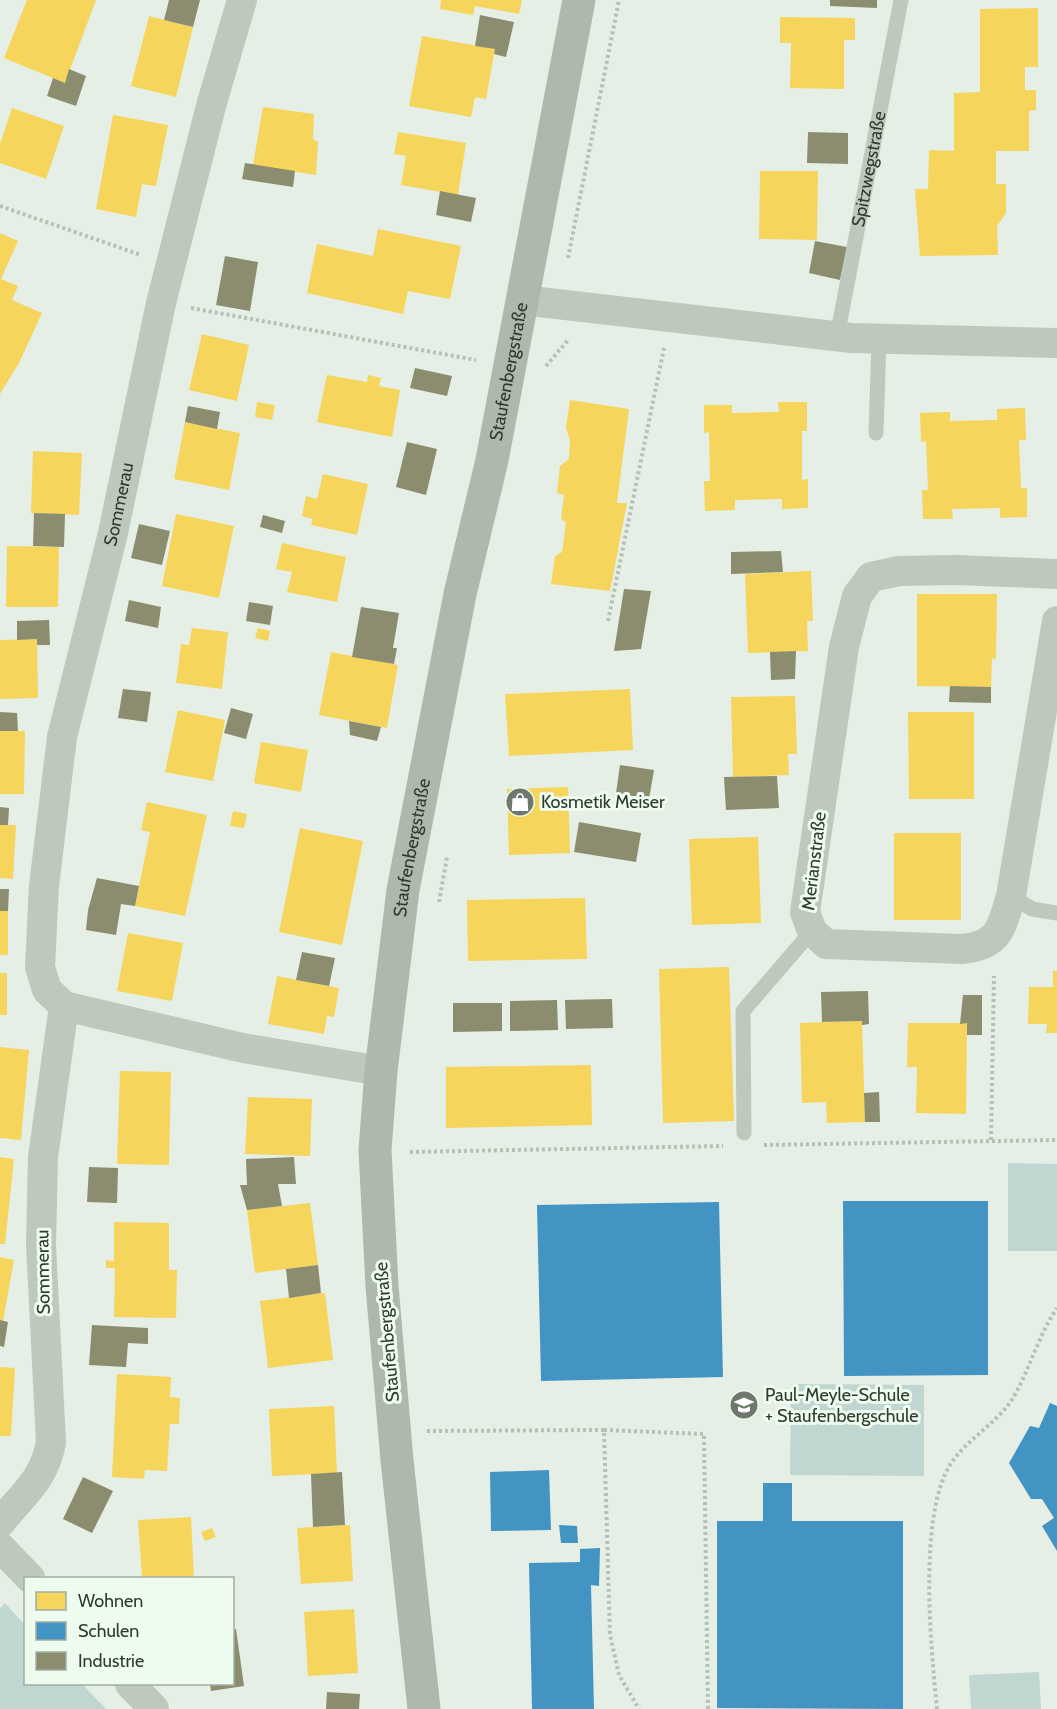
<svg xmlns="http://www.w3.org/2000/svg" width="1057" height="1709" font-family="Cabin,sans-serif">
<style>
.green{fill:#bfd7d0}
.homes{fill:#f6d55c}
.schools{fill:#4393c3}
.industry{fill:#8c8c6e}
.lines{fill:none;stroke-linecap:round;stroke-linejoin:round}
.path{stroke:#b6c1b6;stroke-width:4;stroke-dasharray:3 3;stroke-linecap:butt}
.lane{stroke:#bec9bd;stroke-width:15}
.street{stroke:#bec9bd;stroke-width:30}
.secondary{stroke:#aeb9ae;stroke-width:33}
.labels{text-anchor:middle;stroke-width:6;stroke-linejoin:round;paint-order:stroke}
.street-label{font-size:18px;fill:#2e3a2b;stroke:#eefbef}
.poi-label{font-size:18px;fill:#2e3a2b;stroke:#eefbef;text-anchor:start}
</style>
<rect width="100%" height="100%" fill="#e5efe6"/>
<path class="green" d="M1008,1163l49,1v87h-49z
M791,1384l133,1v91l-134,-1z
M5,1603l20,22 1,59h56l24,25h-106v-101z
M1039,1672l2,37h-70l-2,-34z"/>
<path class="homes" d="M27,0h69l-31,83 -61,-25z
M441,0h81l-3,14 -44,-8 -2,9 -33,-6z
M1038,8v59h-13v23h11v20l-7,1v40h-33v33h10v29l-9,13 1,29 -78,1 -5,-67h13l1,-39 25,1v-58l26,-1v-83z
M149,16l44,11 -17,70 -45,-11z
M780,17l75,1v22h-11v49l-54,-1 1,-45h-11z
M422,36l73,13 -9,50 -11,-2 -4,20 -62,-11z
M263,107l51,7 -1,25 5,3 -2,33 -63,-10z
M12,108l52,18 -18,53 -46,-16v-19z
M113,115l55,10 -12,61 -14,-2 -6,33 -40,-8z
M398,132l68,11 -8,52 -57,-10 5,-29 -12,-2z
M760,171h58l-1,69 -58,-1z
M378,229l83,17 -11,53 -42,-8 -5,23 -96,-21 10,-49 56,12z
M0,233l18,8 -17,38 17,7 -6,14 30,13 -23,50 -19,31z
M202,334l47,11 -12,56 -48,-11z
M327,375l40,7 1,-7 13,3 -2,8 21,4 -8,47 -75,-15z
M570,400l59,9 -12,94h10l-17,88 -59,-7 4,-28 7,-4 4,-29 -5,-4 3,-24 -7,-2 3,-27 9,-7 1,-18 -4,-14z
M257,402l18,3 -3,15 -17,-3z
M778,402h29v29h-5v49l6,-1v29l-26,1v-10l-47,1v10l-30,1 -1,-30h6l-1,-49 -5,1v-28h28v8l47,-1z
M1025,408l1,32h-7l2,48h6v29l-27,1v-10l-48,1 1,10h-30l-1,-29h6l-2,-49 -5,1 -1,-29 30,-1v9l47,-1v-11z
M185,422l55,11 -11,57 -55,-11z
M33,451l49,2 -3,62 -48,-2z
M323,474l45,10 -11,51 -46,-10 2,-6 -11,-3 4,-20 11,3z
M176,514l58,12 -15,72 -57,-12z
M282,543l64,14 -9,45 -50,-10 5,-20 -16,-3z
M7,546l52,1 -1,60h-52z
M811,571l2,50h-6l1,30 -60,2 -3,-79z
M917,594h80l-1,65 -4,-1 -1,29 -74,-1z
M192,628l36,4 -6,57 -46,-6 5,-39 8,1z
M258,628l12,3 -2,10 -13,-3z
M37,639l1,59 -38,1v-59z
M331,652l67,13 -11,63 -68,-13z
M630,689l3,61 -124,6 -4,-62z
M795,696l2,58h-9l1,21 -56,2 -2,-80z
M178,710l47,10 -12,61 -48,-9z
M908,712h66v87h-65z
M0,731h25l-1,63h-24z
M261,742l47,8 -7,42 -47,-9z
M568,787l2,66 -61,2 -2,-66z
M147,802l60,13 -22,101 -50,-10 15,-74 -9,-2z
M233,811l14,3 -3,14 -14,-2z
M0,825h16l-3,54 -13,-1z
M300,828l63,13 -21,104 -63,-13z
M894,833h67v87h-67z
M758,837l3,86 -69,2 -3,-86z
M585,898l2,61 -119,2 -1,-61z
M0,911h8v44h-8z
M128,933l55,10 -11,58 -55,-10z
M729,967l5,154 -71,2 -4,-154z
M1053,971h4v62h-11l1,-9h-19l1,-37h24z
M0,973h7v42h-7z
M277,976l62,12 -5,29 -7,-1 -3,18 -56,-10z
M862,1021l3,101 -38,1 -1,-21 -24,1 -2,-80z
M908,1023h59l-1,91 -50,-1 1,-46h-10z
M0,1047l29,3 -8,90 -21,-2z
M591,1065l1,60 -146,3v-61z
M120,1071l51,1 -2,93 -52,-1z
M248,1097l64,2 -2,57 -65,-2z
M0,1157l14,2 -9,85h-5z
M310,1203l8,62 -63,8 -8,-63z
M114,1222l55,1v47h8l-1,48 -62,-1 1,-49h-9v-8l8,1z
M0,1257l14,3 -11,61 -3,-1z
M325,1293l8,67 -65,8 -8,-67z
M0,1367l15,1 -4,68h-11z
M117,1374l54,3 -1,20 10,1 -1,26h-9l-3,47 -22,-1 -1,9 -32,-2z
M334,1406l3,67 -65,3 -3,-67z
M191,1517l3,61h-52l-4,-58z
M350,1525l3,56 -52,3 -4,-56z
M212,1528l4,9 -11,4 -4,-9z
M354,1609l4,64 -50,3 -4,-64z"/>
<path class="schools" d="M843,1201h145v174l-144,1z
M719,1202l4,175 -182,4 -4,-176z
M1050,1403l7,3v145l-15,-25 12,-8 -12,-19h-11l-22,-36 21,-37 9,2z
M549,1470l2,60 -60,1 -1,-59z
M763,1483h29v38h111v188l-186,-1v-187h46z
M559,1525l18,1 1,17h-17z
M600,1548l-1,38 -8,-1 3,124h-62l-3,-146 51,-1v-13z"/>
<path class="industry" d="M169,0h31l-7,27 -29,-7z
M830,0h47v8l-47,-2z
M480,15l34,7 -8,35 -12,-3 1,-5 -20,-3z
M69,69l17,7 -10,30 -29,-10 6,-18 12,5z
M808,132l40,1v31l-41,-1z
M245,163l50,8 -2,16 -51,-8z
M440,191l36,7 -5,24 -35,-7z
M815,241l32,6 -7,33 -31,-7z
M225,256l33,6 -8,49 -34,-6z
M415,368l37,8 -5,20 -37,-8z
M188,406l32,6 -3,17 -32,-7z
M407,442l30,7 -11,46 -30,-8z
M34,513l31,1 -1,33 -31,-1z
M263,515l22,6 -3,12 -22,-6z
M139,524l31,7 -8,34 -31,-7z
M781,551l2,21 -52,2v-22z
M624,589l27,2 -10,58 -27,2z
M129,600l32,7 -3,21 -33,-7z
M249,602l24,4 -3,19 -24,-4z
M361,607l38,6 -6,35h4l-3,16 -42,-7z
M49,620l1,25h-13v-6l-20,1v-19z
M796,651l-1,28 -24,1 -1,-28z
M950,686l41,1v16l-42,-1z
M123,689l28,3 -4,30 -29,-4z
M231,708l22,6 -7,25 -22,-6z
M0,712l17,1 1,18h-18z
M349,721l32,6 -4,14 -27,-6z
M620,765l34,5 -5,29 -33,-6z
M777,776l2,32 -53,2 -2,-33z
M0,807l9,1 -1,17h-8z
M579,822l62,11 -5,29 -62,-10z
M97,878l42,8 -4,20 -14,-2 -5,31 -30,-5 2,-20z
M0,889h9l-1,22h-8z
M302,952l33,6 -6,28 -33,-6z
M868,991l1,33 -7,1v-4l-40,1 -1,-30z
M963,995h19v40h-15v-12l-7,1z
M612,999l1,29 -47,1 -1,-29z
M557,1000l1,30 -48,1v-30z
M453,1003h49v28l-49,1z
M879,1092l1,30h-15l-1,-29z
M294,1157l2,27h-18l4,22 -35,4 -7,-25h7l-1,-26z
M89,1167l29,1 -1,35 -30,-1z
M318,1265l3,28 -32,5 -3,-29z
M0,1320l8,2 -4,25 -4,-1z
M92,1325l56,3v16l-20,-1 -2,24 -37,-2z
M342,1472l3,53 -32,2 -2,-53z
M83,1477l30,14 -21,42 -29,-14z
M236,1629l8,57 -33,5 -1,-7h22v-54z
M327,1692l33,2 -1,15h-33z"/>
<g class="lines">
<path class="path" d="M0,206l141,49
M568,258l51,-258
M191,308l285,52
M546,366l23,-27
M608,621l56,-273
M439,902l8,-45
M991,1140l3,-164
M764,1145l293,-5
M410,1152l313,-6
M604,1430l100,4 4,275
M427,1431l177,-1 6,205 9,40 20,34
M937,1709c-6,-61 -19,-192 13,-244 16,-26 47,-41 63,-67 17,-29 25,-62 44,-90"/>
<g class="lane">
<path id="s1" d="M837,337l64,-337"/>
<path d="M876,433l3,-94"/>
<path d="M1011,896l21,13 25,4"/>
<path d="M744,1133l-1,-122 69,-80"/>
</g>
<g class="street">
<path d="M522,300l329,38 206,5"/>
<path d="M1057,574l-100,-4 -58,1 -28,6 -14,19 -13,51 -39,265 7,19 14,13 135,5c38,-3 40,-20 50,-53l46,-275"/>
<path d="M64,1006l179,42 138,23"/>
<path id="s2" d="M0,1523c22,-28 45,-44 51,-81l-10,-197 2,-88 21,-151 -17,-16 -7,-23 4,-81 18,-149 51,-204 48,-230 50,-197 31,-106"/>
<path d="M0,1547l30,31"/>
<path d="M130,1684l24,25"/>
</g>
<path class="secondary" id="s3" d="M424,1709l-27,-249 -15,-174 -7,-136 6,-79 22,-181 57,-296 32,-134 87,-460"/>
</g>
<defs>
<g id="shop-disc" transform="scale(1.5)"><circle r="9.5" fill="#6e796c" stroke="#eefbef"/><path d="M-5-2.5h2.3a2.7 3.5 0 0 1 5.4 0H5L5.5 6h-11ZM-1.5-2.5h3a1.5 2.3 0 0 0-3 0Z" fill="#fff"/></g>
<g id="school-disc" transform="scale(1.5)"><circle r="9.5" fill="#6e796c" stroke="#eefbef"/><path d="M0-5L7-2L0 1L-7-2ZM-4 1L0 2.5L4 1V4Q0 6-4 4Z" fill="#fff"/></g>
</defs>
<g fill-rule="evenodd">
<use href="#shop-disc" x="520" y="802"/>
<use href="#school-disc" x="744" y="1405"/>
</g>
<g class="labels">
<g class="street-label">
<text dy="6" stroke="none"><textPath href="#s1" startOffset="171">Spitzwegstraße</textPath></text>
<text dy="6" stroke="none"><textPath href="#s3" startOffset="1352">Staufenbergstraße</textPath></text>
<text dy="6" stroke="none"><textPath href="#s2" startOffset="1053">Sommerau</textPath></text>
<text dy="6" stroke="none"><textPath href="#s3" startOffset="866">Staufenbergstraße</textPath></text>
<text transform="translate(814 861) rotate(-83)" y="6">Merianstraße</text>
<text transform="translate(43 1272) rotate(-91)" y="6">Sommerau</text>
<text transform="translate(387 1332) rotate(-95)" y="6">Staufenbergstraße</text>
</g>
<g class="poi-label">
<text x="541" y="808">Kosmetik Meiser</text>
<text x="765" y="1401">Paul-Meyle-Schule<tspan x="765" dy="21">+ Staufenbergschule</tspan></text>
</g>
</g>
<rect x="24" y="1577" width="210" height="108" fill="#eefbef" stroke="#a1aea1" stroke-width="1.5"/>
<rect x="36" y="1592" width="30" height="18" fill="#f6d55c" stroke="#a1aea1" stroke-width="1.5"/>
<text x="78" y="1607" font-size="18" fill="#2e3a2b">Wohnen</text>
<rect x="36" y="1622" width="30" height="18" fill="#4393c3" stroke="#a1aea1" stroke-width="1.5"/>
<text x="78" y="1637" font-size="18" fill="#2e3a2b">Schulen</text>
<rect x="36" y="1652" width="30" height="18" fill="#8c8c6e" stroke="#a1aea1" stroke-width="1.5"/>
<text x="78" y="1667" font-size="18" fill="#2e3a2b">Industrie</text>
</svg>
